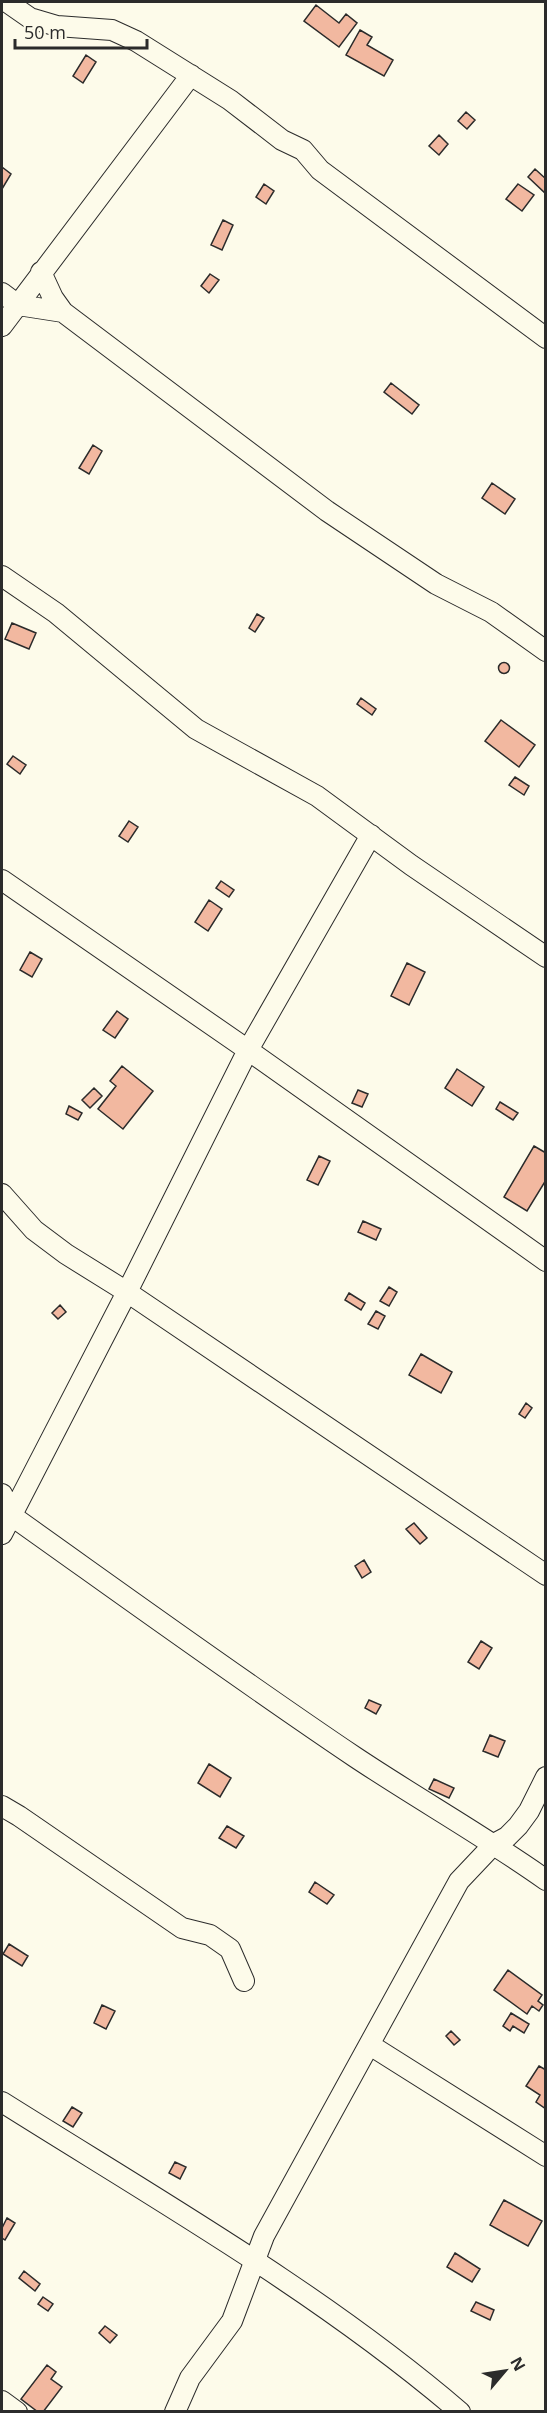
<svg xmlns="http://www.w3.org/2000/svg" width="547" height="2413" font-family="'Open Sans',sans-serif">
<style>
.building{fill:#f2b8a0;stroke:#2b2b2b;stroke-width:1.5}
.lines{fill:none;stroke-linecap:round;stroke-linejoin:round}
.minor-casing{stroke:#2b2b2b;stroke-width:22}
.minor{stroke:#fdfbea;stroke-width:20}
</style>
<rect width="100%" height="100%" fill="#fdfbea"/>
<path class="building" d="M316,5l23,18 7,-9 11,9 -18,24 -35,-26z
M360,30l12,7 -5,8 26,15 -9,16 -38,-21z
M86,55l10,7 -13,21 -10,-7z
M466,112l9,8 -8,9 -9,-8z
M439,135l9,9 -9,11 -10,-9z
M2,167l9,7 -9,15z
M535,169l11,10 -1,14 -17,-16z
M264,184l10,7 -8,13 -10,-7z
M518,184l16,11 -12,16 -16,-12z
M223,220l10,5 -11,25 -11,-5z
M210,274l9,6 -10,13 -8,-7z
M391,383l28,22 -7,9 -28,-22z
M93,445l9,6 -13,23 -10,-6z
M492,483l23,16 -10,15 -23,-16z
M257,614l7,4 -9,14 -6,-4z
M12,623l24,10 -7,16 -24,-10z
M498.5 668a5.5 5.5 0 1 1 11 0a5.5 5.5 0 1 1-11 0Z
M361,698l15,11 -4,6 -15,-11z
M501,720l34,25 -16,22 -34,-26z
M13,756l13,9 -6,9 -13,-10z
M515,777l14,9 -5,9 -15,-10z
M129,821l9,6 -10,15 -9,-6z
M221,881l13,9 -5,7 -13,-9z
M209,900l13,9 -14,22 -13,-9z
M30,952l12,7 -10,18 -12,-7z
M407,963l18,9 -16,33 -18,-9z
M117,1011l11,8 -13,19 -12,-8z
M122,1066l31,25 -30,38 -25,-20 18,-23 -6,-5z
M457,1069l27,18 -12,19 -27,-18z
M94,1088l8,8 -12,12 -8,-8z
M358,1090l10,4 -6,13 -10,-4z
M500,1102l18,11 -5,7 -17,-11z
M69,1106l13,7 -4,7 -12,-6z
M534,1146l12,7v27l-19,31 -23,-14z
M319,1156l11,5 -12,24 -11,-5z
M363,1221l18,8 -5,11 -18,-8z
M389,1287l8,5 -8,14 -9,-5z
M349,1293l16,10 -4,7 -16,-10z
M60,1305l6,7 -8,7 -6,-6z
M376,1311l9,5 -7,13 -10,-5z
M421,1354l31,18 -11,21 -32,-18z
M526,1403l6,5 -7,10 -6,-4z
M414,1523l13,15 -7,6 -14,-15z
M364,1560l7,12 -9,6 -7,-12z
M481,1641l11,7 -13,21 -11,-7z
M369,1700l12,5 -5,9 -11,-6z
M490,1735l15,6 -7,16 -15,-6z
M209,1764l22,14 -11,19 -22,-14z
M434,1779l20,9 -5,10 -20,-9z
M227,1826l17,10 -8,12 -17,-10z
M315,1882l19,13 -7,9 -18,-12z
M9,1944l19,12 -6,10 -19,-12z
M508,1970l34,25 -4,6 5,4 -4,6 -7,-5 -5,8 -33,-24z
M102,2005l13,6 -9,18 -12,-6z
M511,2013l18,11 -5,9 -11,-7 -3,5 -7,-5z
M451,2031l9,9 -6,5 -8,-9z
M539,2066l7,4v39l-10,-7 4,-7 -14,-9z
M72,2107l10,6 -9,14 -10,-6z
M175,2162l11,5 -6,12 -11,-6z
M504,2200l38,21 -14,25 -38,-21z
M7,2218l8,5 -10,17 -3,-2v-10z
M455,2253l25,16 -8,13 -25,-15z
M24,2271l16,13 -5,7 -16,-13z
M43,2297l10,7 -5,7 -10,-7z
M476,2302l18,8 -4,10 -19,-9z
M105,2326l12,9 -7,8 -11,-10z
M47,2365l9,7 -5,7 11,8 -19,25h-5l-17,-13z"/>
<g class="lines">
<g class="minor-casing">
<path id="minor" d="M7,2l23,16 27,8 55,4 24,11 94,59 52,40 21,10 17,20 226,168
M41,272l12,26 10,14 264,199 109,73 55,28 55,39
M2,293l16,12 45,7
M2,326l189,-251
M2,576l54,37 140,116 121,67 94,69 135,92
M2,880l246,170 298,211
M2,1194l32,36 32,24 61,38 419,283
M2,1494l10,22c114,81 227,163 343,241 63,42 129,79 191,123
M2,1534l125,-242 121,-242 123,-215
M2,1806l17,10 163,112 28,7 20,14 14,32
M370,2045l176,111
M2,2102c154,97 319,191 458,310
M2,2401l15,11
M175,2412l15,-34 42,-57 32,-85 195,-355 35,-37 13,-7 11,-11 11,-15 17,-34"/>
</g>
<use href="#minor" class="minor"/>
</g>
<rect width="547" height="2413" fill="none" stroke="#2b2b2b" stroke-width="6"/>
<g transform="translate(505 2371) rotate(61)" stroke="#fdfbea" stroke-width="4.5" paint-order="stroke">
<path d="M0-4.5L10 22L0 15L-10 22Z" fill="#2b2b2b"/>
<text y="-9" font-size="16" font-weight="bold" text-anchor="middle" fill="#2b2b2b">N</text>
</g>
<path d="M15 39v9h132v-9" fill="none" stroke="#2b2b2b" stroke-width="3"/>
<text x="24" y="39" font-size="18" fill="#2b2b2b" stroke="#fdfbea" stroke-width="4.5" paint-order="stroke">50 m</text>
</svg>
